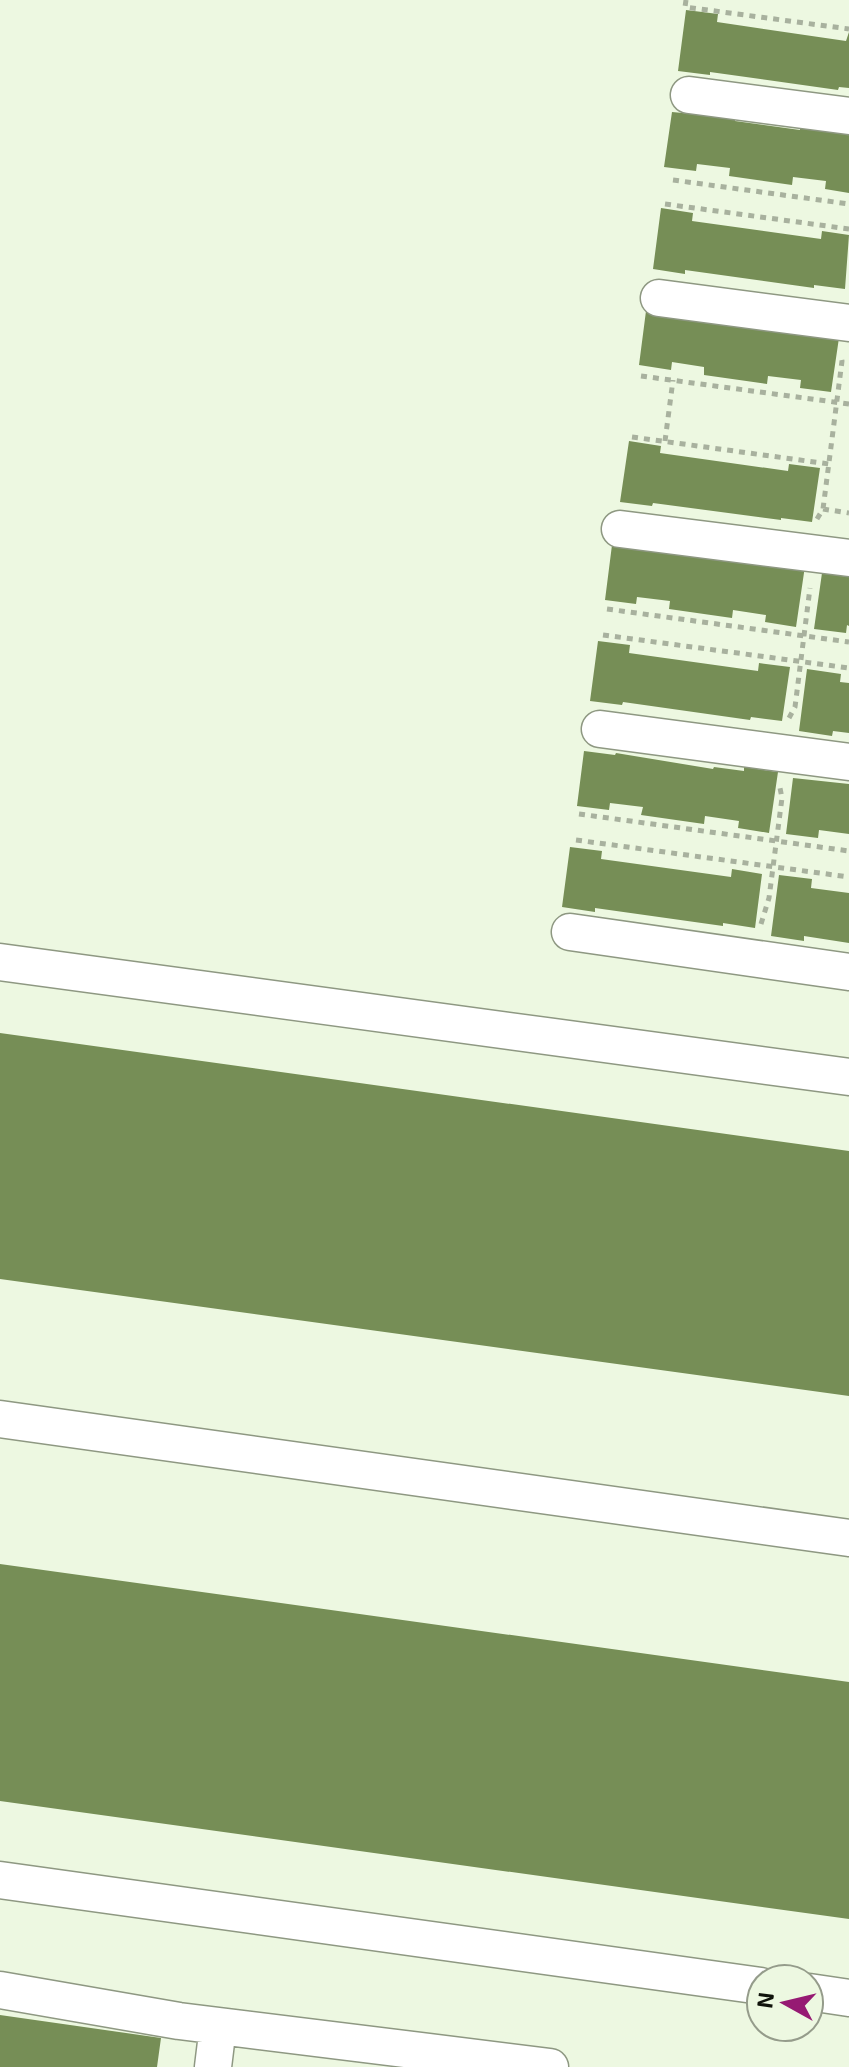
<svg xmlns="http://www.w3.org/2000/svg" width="849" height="2067" font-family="'Exo 2',sans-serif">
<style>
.building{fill:#768e56}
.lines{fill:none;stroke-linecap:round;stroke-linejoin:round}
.minor-casing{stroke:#8e9882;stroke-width:39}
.path{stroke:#a8b19e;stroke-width:5;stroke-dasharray:6 6;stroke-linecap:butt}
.minor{stroke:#fff;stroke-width:36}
</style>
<rect width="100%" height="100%" fill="#edf8e1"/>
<path class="building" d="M686,10l32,4 -1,8 129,19 3,-9v56l-10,-1 -1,3 -128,-18v3l-32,-4z
M672,112l63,6v3l65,9v-3l49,3v63l-24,-4 1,-8 -33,-4 -1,8 -63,-9 1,-8 -33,-4 -1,7 -32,-4z
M661,208l32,5 -1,8 129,18 1,-8 27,4 -4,54 -31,-4v3l-129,-18v4l-32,-5z
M646,311l194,20 -9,61 -31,-4 1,-8 -33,-4 -1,8 -63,-9v-8l-32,-5 -1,8 -32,-5z
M629,441l32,5 -1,7 128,18 1,-7 31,4 -8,54 -31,-4v2l-128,-17 -1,3 -32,-4z
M612,545l63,7v2l65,9 1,-2 64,5 -9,61 -31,-5 1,-7 -33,-5 -1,8 -63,-9 1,-8 -33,-4 -1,7 -31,-4z
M822,573l27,4v49l-2,-1 -1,8 -32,-4z
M598,641l32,4 -1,8 129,18 1,-8 31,4 -8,54 -31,-4 -1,3 -127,-18 -1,3 -32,-4z
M807,669l34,5 -1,8 9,1v50l-16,-2 -1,5 -33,-5z
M584,751l31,4 1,-2 97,16 1,-2 30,4v-4l34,5 -9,61 -31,-5 1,-7 -34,-5 -1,8 -63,-9 2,-8 -33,-4 -1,7 -32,-4z
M793,778l56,6v50l-30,-4 -1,8 -32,-4z
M570,847l32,4 -1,8 130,18 1,-8 30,5 -7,54 -32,-5v3l-128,-18v4l-33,-5z
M779,875l33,4 -1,9 38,5v50l-45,-7v5l-33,-5z
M0,1033l849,118v245l-849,-117z
M0,1564l849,118v237l-849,-118z
M0,2015l161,23 -4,29h-157z"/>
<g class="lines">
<g class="minor-casing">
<path id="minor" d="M689,95l160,21
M659,298l190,25
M620,529l229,29
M600,729l249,33
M570,932l279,40
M0,962l849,115
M0,1419l849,119
M0,1880l761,106
M0,1990l179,31 371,46
M809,1992l40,6
M213,2067l5,-41"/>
</g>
<path class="path" d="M686,0l-1,7 164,22
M673,180l176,24
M665,204l184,25
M641,376l208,28
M632,437l197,27
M665,441l8,-61
M823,509l26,4
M817,519l6,-10 19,-148 -1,-5
M607,609l242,33
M603,635l246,33
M789,718l6,-11 15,-119
M579,814l270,37
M576,840l273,37
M761,924l8,-26 13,-100 -2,-10"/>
<use href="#minor" class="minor"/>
</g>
<g transform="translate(785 2003) rotate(278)"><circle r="38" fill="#edf8e1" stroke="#959c8b" stroke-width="2"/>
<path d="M0-6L14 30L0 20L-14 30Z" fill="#961a73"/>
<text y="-12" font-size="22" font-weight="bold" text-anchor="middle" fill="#10130b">N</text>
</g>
</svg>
